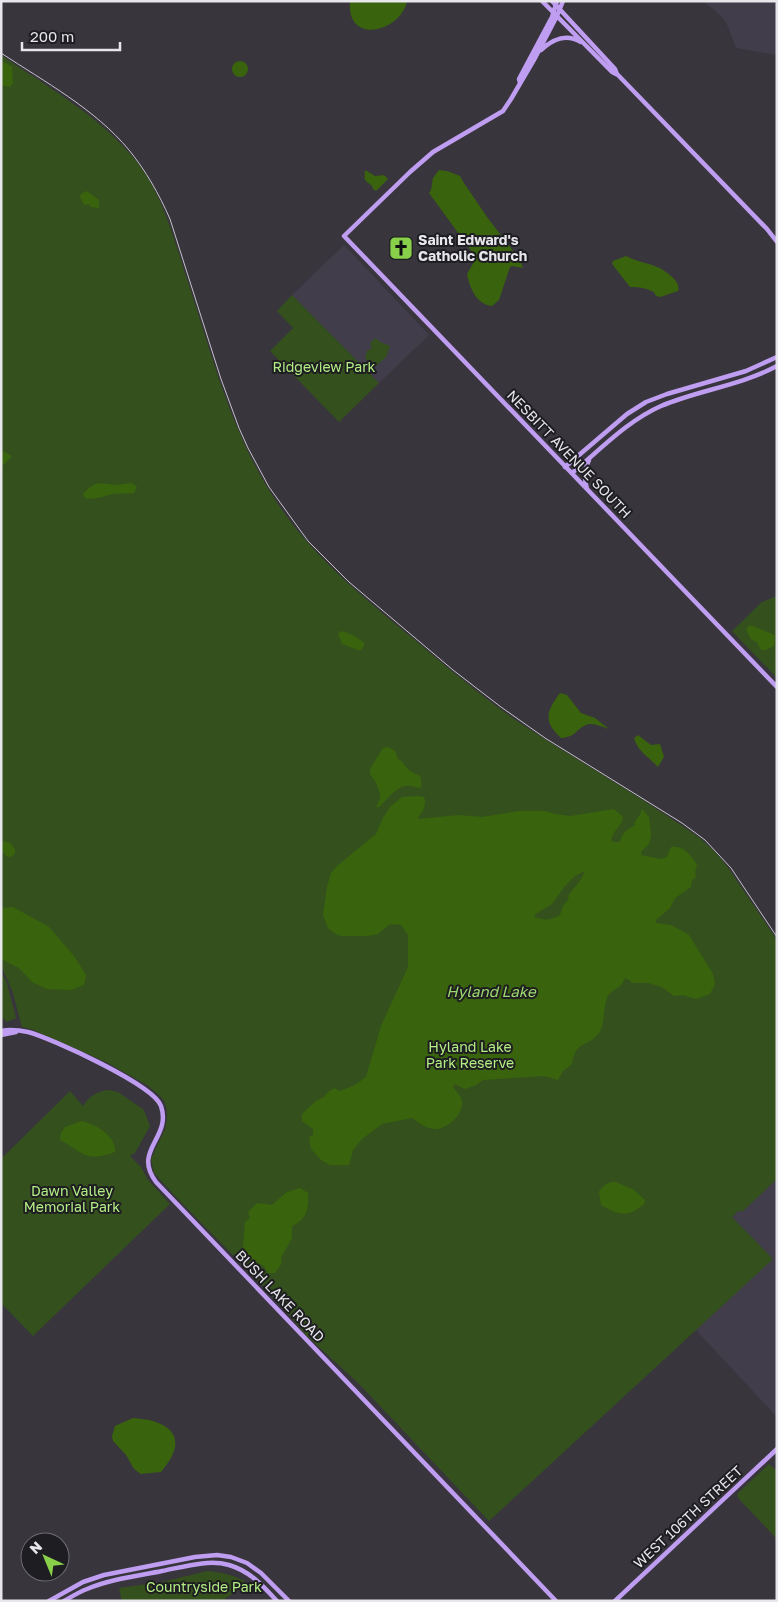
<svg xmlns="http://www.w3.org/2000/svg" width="778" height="1602" font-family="'Golos Text',sans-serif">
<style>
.built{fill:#423d4b}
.green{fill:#34511d}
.water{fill:#39630c;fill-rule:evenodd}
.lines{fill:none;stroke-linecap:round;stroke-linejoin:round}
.secondary{stroke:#bf9df1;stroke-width:4.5}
.rail{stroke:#c4c2c8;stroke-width:1}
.labels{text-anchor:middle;stroke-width:4;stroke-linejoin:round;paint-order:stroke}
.poi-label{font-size:14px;font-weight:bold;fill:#e7e6eb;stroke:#1e1d21;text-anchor:start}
.park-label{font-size:14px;fill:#b2ee84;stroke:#1e1d21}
.street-label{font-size:14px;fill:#e7e6eb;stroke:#1e1d21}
.water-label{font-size:15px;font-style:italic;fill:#9dd96f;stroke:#1e1d21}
</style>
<rect width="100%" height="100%" fill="#38353d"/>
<path class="built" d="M706,1h71v54l-41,-7 -10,-26 -10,-11 -12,-9z
M344,245l85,90 -50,48 -87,-88z
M777,1172v245l-81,-87 76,-71 -40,-42z"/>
<path class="green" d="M1,55c45,31 94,58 130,100 29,33 41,77 54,118 26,78 45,159 91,228 32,49 73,84 117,121 44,36 86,74 133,105 58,38 119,72 175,112l14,13 12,14 50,74v239l-34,32h-5l-6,6 41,42 -284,262 -130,-137 -53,-49 -35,-41 -94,-96 -23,-25 -3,-14 14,-30 2,-9v-10l-3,-9 -4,-5 -13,-11 -41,-23 -75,-33 -9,-2 -9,-34 -12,-28z
M292,295l87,88 -40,39 -69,-71 23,-23 -16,-17z
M376,338l4,4 10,4 -4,11 -10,9c-3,-4 -8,-3 -11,-8l2,-7 5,-3 -2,-5z
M777,596v82l-45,-47 30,-29z
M1,972l6,11 9,35 -9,4 -6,-5z
M109,1090l9,2 26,18 6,16 -15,27 -5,3 11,11 7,13 22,24 -137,132 -32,-33v-144l69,-68 13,15c6,-10 15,-15 26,-16z
M769,1464l8,7v68l-39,-41 -1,-4z
M207,1571c15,1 25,4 38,10l-6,8 -17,12h-100l-3,-13 43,-6z"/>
<path class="water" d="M350,1h57c-6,31 -61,45 -57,0z
M232 69a8 8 0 1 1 16 0a8 8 0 1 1-16 0Z
M4,62l8,5 1,16 -3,4 -9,-2v-21z
M365,170l10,6 9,-1 4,4 -12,12 -3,-2 -1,-3c-8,-7 -8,-4 -7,-16z
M439,170l8,1 13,5 4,7 23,34 33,43 3,8 -11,-2 -2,1 -11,33 -7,6c-16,-2 -22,-18 -25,-32l8,-14v-4l-46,-63 2,-3 2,-12z
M87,191l12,9v8l-8,-1 -2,-3 -5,1 -4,-8 1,-3z
M626,256c11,6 20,6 31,11 8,3 25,15 21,24l-18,6 -4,-1 -2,-4c-8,-4 -15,-5 -24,-5l-18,-23 1,-3z
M1,450l11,6 -11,11z
M98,483l18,2 16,-2 5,4 -3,6c-7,1 -14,0 -21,1 -12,2 -14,6 -28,4l-2,-4 7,-7z
M750,625l25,10 -1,11 -9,4h-4l-4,-8 -6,-3 -5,-10z
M341,631c9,2 18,7 24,13l-4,6h-3l-16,-6 -4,-10z
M560,693l7,2 14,18 14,5 14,11c-7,-2 -16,-7 -23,-4 -11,5 -10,12 -25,13 -18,-17 -15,-26 -1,-45z
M638,735l13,10 9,-1 4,13 -6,10c-8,-9 -21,-16 -24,-29z
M388,747l7,4 3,8c6,3 6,7 11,11 10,8 13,0 12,18 -5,0 -11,-3 -16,-2 -10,2 -19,15 -26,21h-3c5,-9 6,-12 1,-21v-2l-7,-10v-5l13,-21z
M419,796l5,1c3,8 -1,15 -6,20l1,2 40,-4 23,2 37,-6h26l10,3 15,2 44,-7 9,8c-1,9 -10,13 -12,23l3,2h6c4,-13 6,-10 16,-18l-2,-1 7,-10v-3h2l6,7 2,18 -2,9 -8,8v3l20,4 6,-2 4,-10c12,-2 20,8 26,18l-2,7 1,5 -4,3 -1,7 -16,11 -5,10 -14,12v3l15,2 18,10 24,39 2,10 -5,10 -14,5 -13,-4 -9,1 -12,-9 -14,-4h-17v-2l-6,-3c-1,2 -2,5 -4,7 -4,5 -11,5 -14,13 -4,10 -2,27 -8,35 -11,15 -23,6 -27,31l-9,7 -5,9 -14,-4 -61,4 -7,5 -11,4 -10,-5 -2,3c3,4 8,9 9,14 2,12 -12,26 -25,28 -9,1 -18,-6 -25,-11l-30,6 -20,15 -9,11 -4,15h-19l-9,-5 -10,-11 -2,-12 4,-2v-6l-11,-8v-7l14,-13 8,-4 4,-5 6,-4 6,3 15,-6 11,-8 15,-51 27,-59v-32l-7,-10 -11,-1 -12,10 -10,2h-27l-5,-2 -8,-6 -5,-13 4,-28 4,-14 6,-7 39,-32 7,-16 7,-11 12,-10zM585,871l-5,10 -11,13 -1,6 -5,6 -3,9c-8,5 -16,6 -25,2l-1,-2 18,-11 13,-18 10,-10z
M4,841l6,2 5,6v4l-4,4 -5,-1 -5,-7v-7z
M13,907l36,20 25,29 12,19 -2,10 -13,5 -24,-1 -15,-7 -13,-14 -18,-9v-51z
M82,1121c14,4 34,14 33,31 -30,11 -32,0 -55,-12l1,-7 4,-6z
M611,1182h5l18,8 11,10 -1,4c-16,14 -26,11 -43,1l-2,-14 7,-7z
M300,1188l8,5c1,16 -1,26 -16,33v12l-11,20 1,5 -7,10h-7l-4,-7 -20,-10 -1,-9 2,-25 5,-4 -2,-6 9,-9 15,2 15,-13z
M133,1418c6,1 14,1 20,3 32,10 25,31 8,51l-20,2 -7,-5 -8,-14 -13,-14 -1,-5 3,-10z"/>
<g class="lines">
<path class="secondary" d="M542,1l70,71 6,3 149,154 10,13
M552,1l63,68 2,5
M563,1l-6,15 -22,42 -24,41 -8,12 -70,41 -23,20 -66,64 433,451
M541,50c12,-11 25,-17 40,-8
M520,83l-1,-4 33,-62 5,-16
M565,467l62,-53 19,-12 21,-8 79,-23 31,-14
M572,473c28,-23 55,-52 89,-67 38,-16 78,-20 116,-40
M587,489c-3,-11 -3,-18 2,-29
M1,1031c10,-2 17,-1 27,1 23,6 126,53 133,74 11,32 -29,44 -5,76l400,419
M1,1035l15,-3
M49,1601l34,-19 21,-7 91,-18 22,-2 14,2 16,6 14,10 28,28
M64,1601c7,-4 15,-9 23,-12 24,-10 50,-13 75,-18 21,-4 46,-12 67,-6 21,6 34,21 48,36
M615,1601l162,-152"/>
<path class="rail" d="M1,53c44,29 94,56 128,97 17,21 30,44 41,69l51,160 18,49 9,20 21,39 39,54 41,41 104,88 48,37 44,31 137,85 23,17 26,28 46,69"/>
</g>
<defs>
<g id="church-square" transform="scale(1.25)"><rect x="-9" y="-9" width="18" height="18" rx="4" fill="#88cf4a" stroke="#1e1d21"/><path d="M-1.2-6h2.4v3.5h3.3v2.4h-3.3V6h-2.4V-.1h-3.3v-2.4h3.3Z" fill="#111"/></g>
</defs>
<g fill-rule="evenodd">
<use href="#church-square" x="401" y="248"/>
</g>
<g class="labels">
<g class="poi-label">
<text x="418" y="245">Saint Edward's<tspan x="418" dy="16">Catholic Church</tspan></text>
</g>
<g class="park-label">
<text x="324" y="372">Ridgeview Park</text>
<text x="470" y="1052">Hyland Lake<tspan x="470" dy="16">Park Reserve</tspan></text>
<text x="72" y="1196">Dawn Valley<tspan x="72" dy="16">Memorial Park</tspan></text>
<text x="204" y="1592">Countryside Park</text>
</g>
<g class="street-label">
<text transform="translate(569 454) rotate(46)" y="5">NESBITT AVENUE SOUTH</text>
<text transform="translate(280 1296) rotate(46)" y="5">BUSH LAKE ROAD</text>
<text transform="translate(688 1517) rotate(-43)" y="5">WEST 106TH STREET</text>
</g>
<g class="water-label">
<text x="491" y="997">Hyland Lake</text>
</g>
</g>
<rect width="778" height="1602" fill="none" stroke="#e7e6eb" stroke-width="5"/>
<g transform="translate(45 1557) rotate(316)"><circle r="24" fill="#1e1d21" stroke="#6e6d72"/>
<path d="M0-4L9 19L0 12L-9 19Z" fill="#88cf4a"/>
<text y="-8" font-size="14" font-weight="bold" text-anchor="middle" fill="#e7e6eb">N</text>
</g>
<path d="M22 42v8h98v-8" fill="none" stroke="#e7e6eb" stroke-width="2.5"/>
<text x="30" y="42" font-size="15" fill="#e7e6eb" stroke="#1e1d21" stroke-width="4" paint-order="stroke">200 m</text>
</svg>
